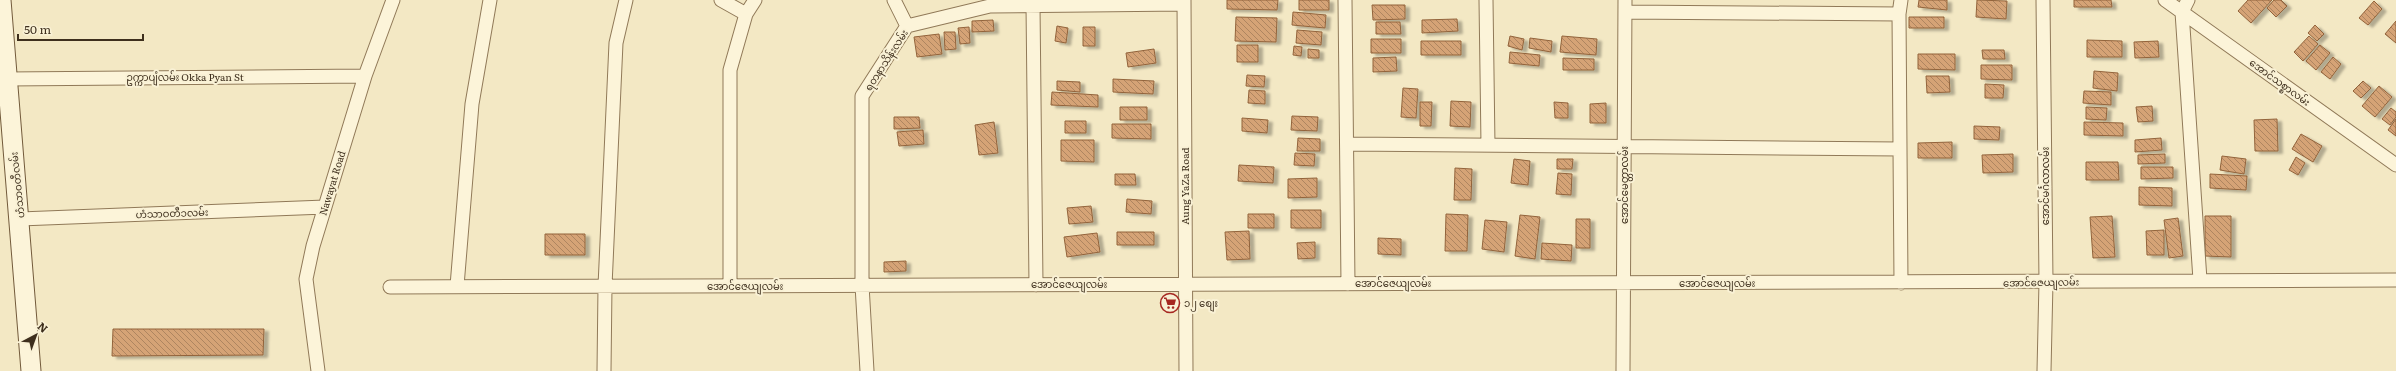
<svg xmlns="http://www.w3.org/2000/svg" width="2396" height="371" font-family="Literata,'Noto Sans Myanmar',serif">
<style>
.building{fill:url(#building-back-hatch);stroke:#92633b;filter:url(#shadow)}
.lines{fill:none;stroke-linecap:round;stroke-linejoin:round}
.street-casing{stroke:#907958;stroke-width:15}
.secondary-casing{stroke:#725a3b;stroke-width:21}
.street{stroke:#fcf4d9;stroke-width:13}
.secondary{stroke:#fcf4d9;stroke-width:19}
.labels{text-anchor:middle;stroke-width:4;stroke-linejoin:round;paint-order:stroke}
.street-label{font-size:10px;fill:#3e2f1d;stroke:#f9f1d5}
.poi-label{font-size:10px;fill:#3e2f1d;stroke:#f9f1d5;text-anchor:start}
</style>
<defs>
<pattern id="building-back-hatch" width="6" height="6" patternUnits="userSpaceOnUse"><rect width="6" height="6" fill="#d5a376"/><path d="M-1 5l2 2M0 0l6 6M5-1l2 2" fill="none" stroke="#ae8560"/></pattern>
<filter id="shadow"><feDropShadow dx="4.5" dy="2.5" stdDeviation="1" flood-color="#0004"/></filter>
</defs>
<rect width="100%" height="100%" fill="#f3e8c4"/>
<path class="building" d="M1227,0h51l-1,10 -50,-1z
M1299,0h30v10h-30z
M1919,0h28v10l-29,-3z
M1977,0l30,1 -1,18 -30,-2z
M2074,0h37l1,7h-38z
M2248,0h24l-21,23 -13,-12z
M2274,0h7l6,6 -11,11 -9,-9z
M2374,1l8,8 -14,16 -9,-7z
M1372,5h33v14l-32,1z
M1293,12l33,3 -1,13 -33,-3z
M1236,17l41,1 -1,24 -41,-1z
M1909,17h35v11h-35z
M1457,19l1,12 -36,2v-13z
M993,20l1,11 -22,1v-11z
M2396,21v22l-11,-9z
M1376,22h24l1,12h-25z
M2315,25l9,9 -7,7 -9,-8z
M1057,26l11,2 -2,15 -11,-2z
M969,27l1,16 -10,1 -2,-16z
M1083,27h12v19h-12z
M1297,30l25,2 -1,13 -25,-2z
M944,32h11l1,17 -11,1z
M939,34l3,20 -25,3 -3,-20z
M1510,36l14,3 -2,11 -14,-4z
M1562,36l35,3 -1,16 -36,-3z
M2309,36l9,8 -15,17 -9,-9z
M1530,38l22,3 -1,11 -22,-4z
M1371,39h30v14h-30z
M2087,40l35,1v16h-35z
M1421,41h40v14h-40z
M2158,41l1,16 -24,1 -1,-16z
M1237,45h21v17h-21z
M2320,45l10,8 -14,17 -10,-9z
M1294,46l8,1 -1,9 -8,-1z
M1154,49l2,14 -28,4 -2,-14z
M1308,49l11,1v8h-11z
M1982,50h22l1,9h-22z
M1510,52l30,3 -1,11 -30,-3z
M1918,54h37v16l-37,-1z
M1396,57l1,14 -24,1v-14z
M2333,57l8,7 -11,15 -9,-7z
M1563,58l31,1v11h-31z
M1981,65h31v15l-31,-1z
M2094,71l24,2 -1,18 -24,-3z
M1247,75l18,1 -1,11 -18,-1z
M1926,76h23l1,16 -23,1z
M1113,79l41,2 -1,13 -40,-2z
M1057,81l23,1v10l-23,-2z
M2363,81l8,7 -10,10 -8,-7z
M1985,84l19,1 -1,13h-18z
M2379,86l13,11 -17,20 -13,-11z
M1403,88l15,1 -2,29 -15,-1z
M1249,90l16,1v13l-17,-1z
M2084,91l27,1v13l-28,-2z
M1052,92l46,3v12l-47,-2z
M1451,101l20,1 -1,25 -20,-1z
M1420,102h12l-1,24h-11z
M1554,102l14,1v15h-13z
M1606,103v20h-16v-19z
M2152,106l1,15 -15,1 -2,-15z
M1120,107h27v13h-27z
M2086,107l21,1 -1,12 -20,-1z
M2391,108l5,4v5l-6,8 -8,-6z
M1292,116l26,1 -1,14 -26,-1z
M894,117h25l1,11 -26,1z
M1242,118l26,2 -1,13 -25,-2z
M2277,119l1,32h-23l-1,-31z
M2396,119v17l-8,-6z
M1065,121h21v12h-21z
M994,122l4,31 -19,2 -4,-30z
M2084,122l39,1v13l-39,-1z
M1112,124h39v15l-39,-1z
M1974,126l26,1 -1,13 -25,-1z
M923,130l1,14 -25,2 -2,-14z
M2301,134l21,12 -9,16 -21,-13z
M1298,138l22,1v12h-23z
M2161,138l1,12 -27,2v-12z
M1061,140h33v22l-33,-1z
M1952,142v16h-34v-15z
M1295,153l20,1 -1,12 -20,-1z
M2013,154v18l-30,1 -1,-18z
M2165,154v9l-27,1v-9z
M2222,156l24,3 -2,15 -24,-4z
M2296,157l9,6 -7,12 -9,-5z
M1514,159l16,2 -2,24 -17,-2z
M1557,159h16l-1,10h-15z
M2086,162h32l1,18h-33z
M1239,165l35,2 -1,16 -35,-2z
M2141,167h32v11l-32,1z
M1455,168l17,1 -1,31h-17z
M1558,173l14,1 -1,21 -15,-1z
M1115,174h20l1,11h-21z
M2210,174l37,2 -1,14 -36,-2z
M1317,178v19l-29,1v-19z
M2139,187l33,1v18l-33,-1z
M1127,199l25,2 -1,13 -25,-2z
M1091,206l2,16 -24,2 -2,-16z
M1291,210h30v18h-30z
M1248,214h26v14h-26z
M1446,214l22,1 -1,36h-22z
M1520,215l20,2 -5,42 -20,-3z
M2112,216l3,41 -22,1 -3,-41z
M2205,216h26v41l-26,-1z
M2178,218l5,38 -14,2 -5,-38z
M1576,219h14v29h-14z
M1485,220l22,2 -3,30 -22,-3z
M2164,230v25h-17l-1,-24z
M1249,231l1,28 -23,1 -2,-28z
M1117,232h37v13h-37z
M1097,233l3,19 -33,5 -3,-20z
M545,234h40v21h-40z
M1378,238l23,1v16l-23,-1z
M1315,242v16l-17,1 -1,-16z
M1542,243l30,2 -1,16 -30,-2z
M906,261v10l-22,1v-10z
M113,329h151l-1,26 -151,1z"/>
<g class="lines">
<g class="street-casing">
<path id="street" d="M721,0l25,14
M894,0l13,26
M1184,0l2,371
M1345,0l3,284
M1486,0l2,145
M2043,0l3,282 -2,89
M2165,0l231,165
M2188,0l-6,12 18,268
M1033,5l3,280
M1625,12l274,2
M6,79l359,-3
M1347,144l553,5
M20,219l305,-12
M1901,283l-2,-269 2,-14
M457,286l15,-182 18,-104
M730,286v-216l16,-56 9,-14
M390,287l2006,-7
M318,371l-12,-92 7,-33 52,-170 28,-76
M604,371l1,-85 11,-243 10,-43
M867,371l-5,-86v-189l45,-70 83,-20 194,-2
M1623,371l2,-371"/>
</g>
<g class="secondary-casing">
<path id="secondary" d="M1,0l30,371"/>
</g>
<use href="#street" class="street"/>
<use href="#secondary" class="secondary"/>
</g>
<defs>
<g id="supermarket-ring" transform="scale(1)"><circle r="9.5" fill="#f9f1d5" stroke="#a62821" stroke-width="1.5"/><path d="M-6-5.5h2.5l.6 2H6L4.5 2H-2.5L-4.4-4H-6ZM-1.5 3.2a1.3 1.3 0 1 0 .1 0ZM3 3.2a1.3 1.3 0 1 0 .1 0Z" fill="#a62821"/></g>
</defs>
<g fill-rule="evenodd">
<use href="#supermarket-ring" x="1170" y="303"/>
</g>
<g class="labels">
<g class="street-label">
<text transform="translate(886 60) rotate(-57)" y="4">ရတနာသိန်းလမ်း</text>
<text x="185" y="81">ဥက္ကာပျံလမ်း Okka Pyan St</text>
<text transform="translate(2280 82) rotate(36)" y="4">အောင်သစ္စာလမ်း</text>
<text transform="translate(332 183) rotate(-73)" y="4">Nawayat Road</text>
<text transform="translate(17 185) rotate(-96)" y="4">ဟံသာဝတီလမ်း</text>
<text transform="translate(1624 185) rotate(-90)" y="4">အောင်မေတ္တာလမ်း</text>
<text transform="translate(1185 186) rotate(-90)" y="4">Aung YaZa Road</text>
<text transform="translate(2045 186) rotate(-90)" y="4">အောင်မင်္ဂလာလမ်း</text>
<text transform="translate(172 213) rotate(-2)" y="4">ဟံသာဝတီ၁လမ်း</text>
<text transform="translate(2041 282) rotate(-1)" y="4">အောင်ဇေယျလမ်း</text>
<text x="1393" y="287">အောင်ဇေယျလမ်း</text>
<text x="1717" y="287">အောင်ဇေယျလမ်း</text>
<text x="1069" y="288">အောင်ဇေယျလမ်း</text>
<text x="745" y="290">အောင်ဇေယျလမ်း</text>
</g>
<g class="poi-label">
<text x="1184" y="307">၁၂ စျေး</text>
</g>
</g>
<g transform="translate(36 335) rotate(41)" stroke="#f9f1d5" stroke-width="3" paint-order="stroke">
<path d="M0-3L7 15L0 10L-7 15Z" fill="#3e2f1d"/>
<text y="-6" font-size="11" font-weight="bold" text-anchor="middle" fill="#3e2f1d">N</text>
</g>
<path d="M18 34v6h125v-6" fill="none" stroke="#3e2f1d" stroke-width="2"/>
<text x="24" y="34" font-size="12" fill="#3e2f1d" stroke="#f9f1d5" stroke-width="3" paint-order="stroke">50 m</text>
</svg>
